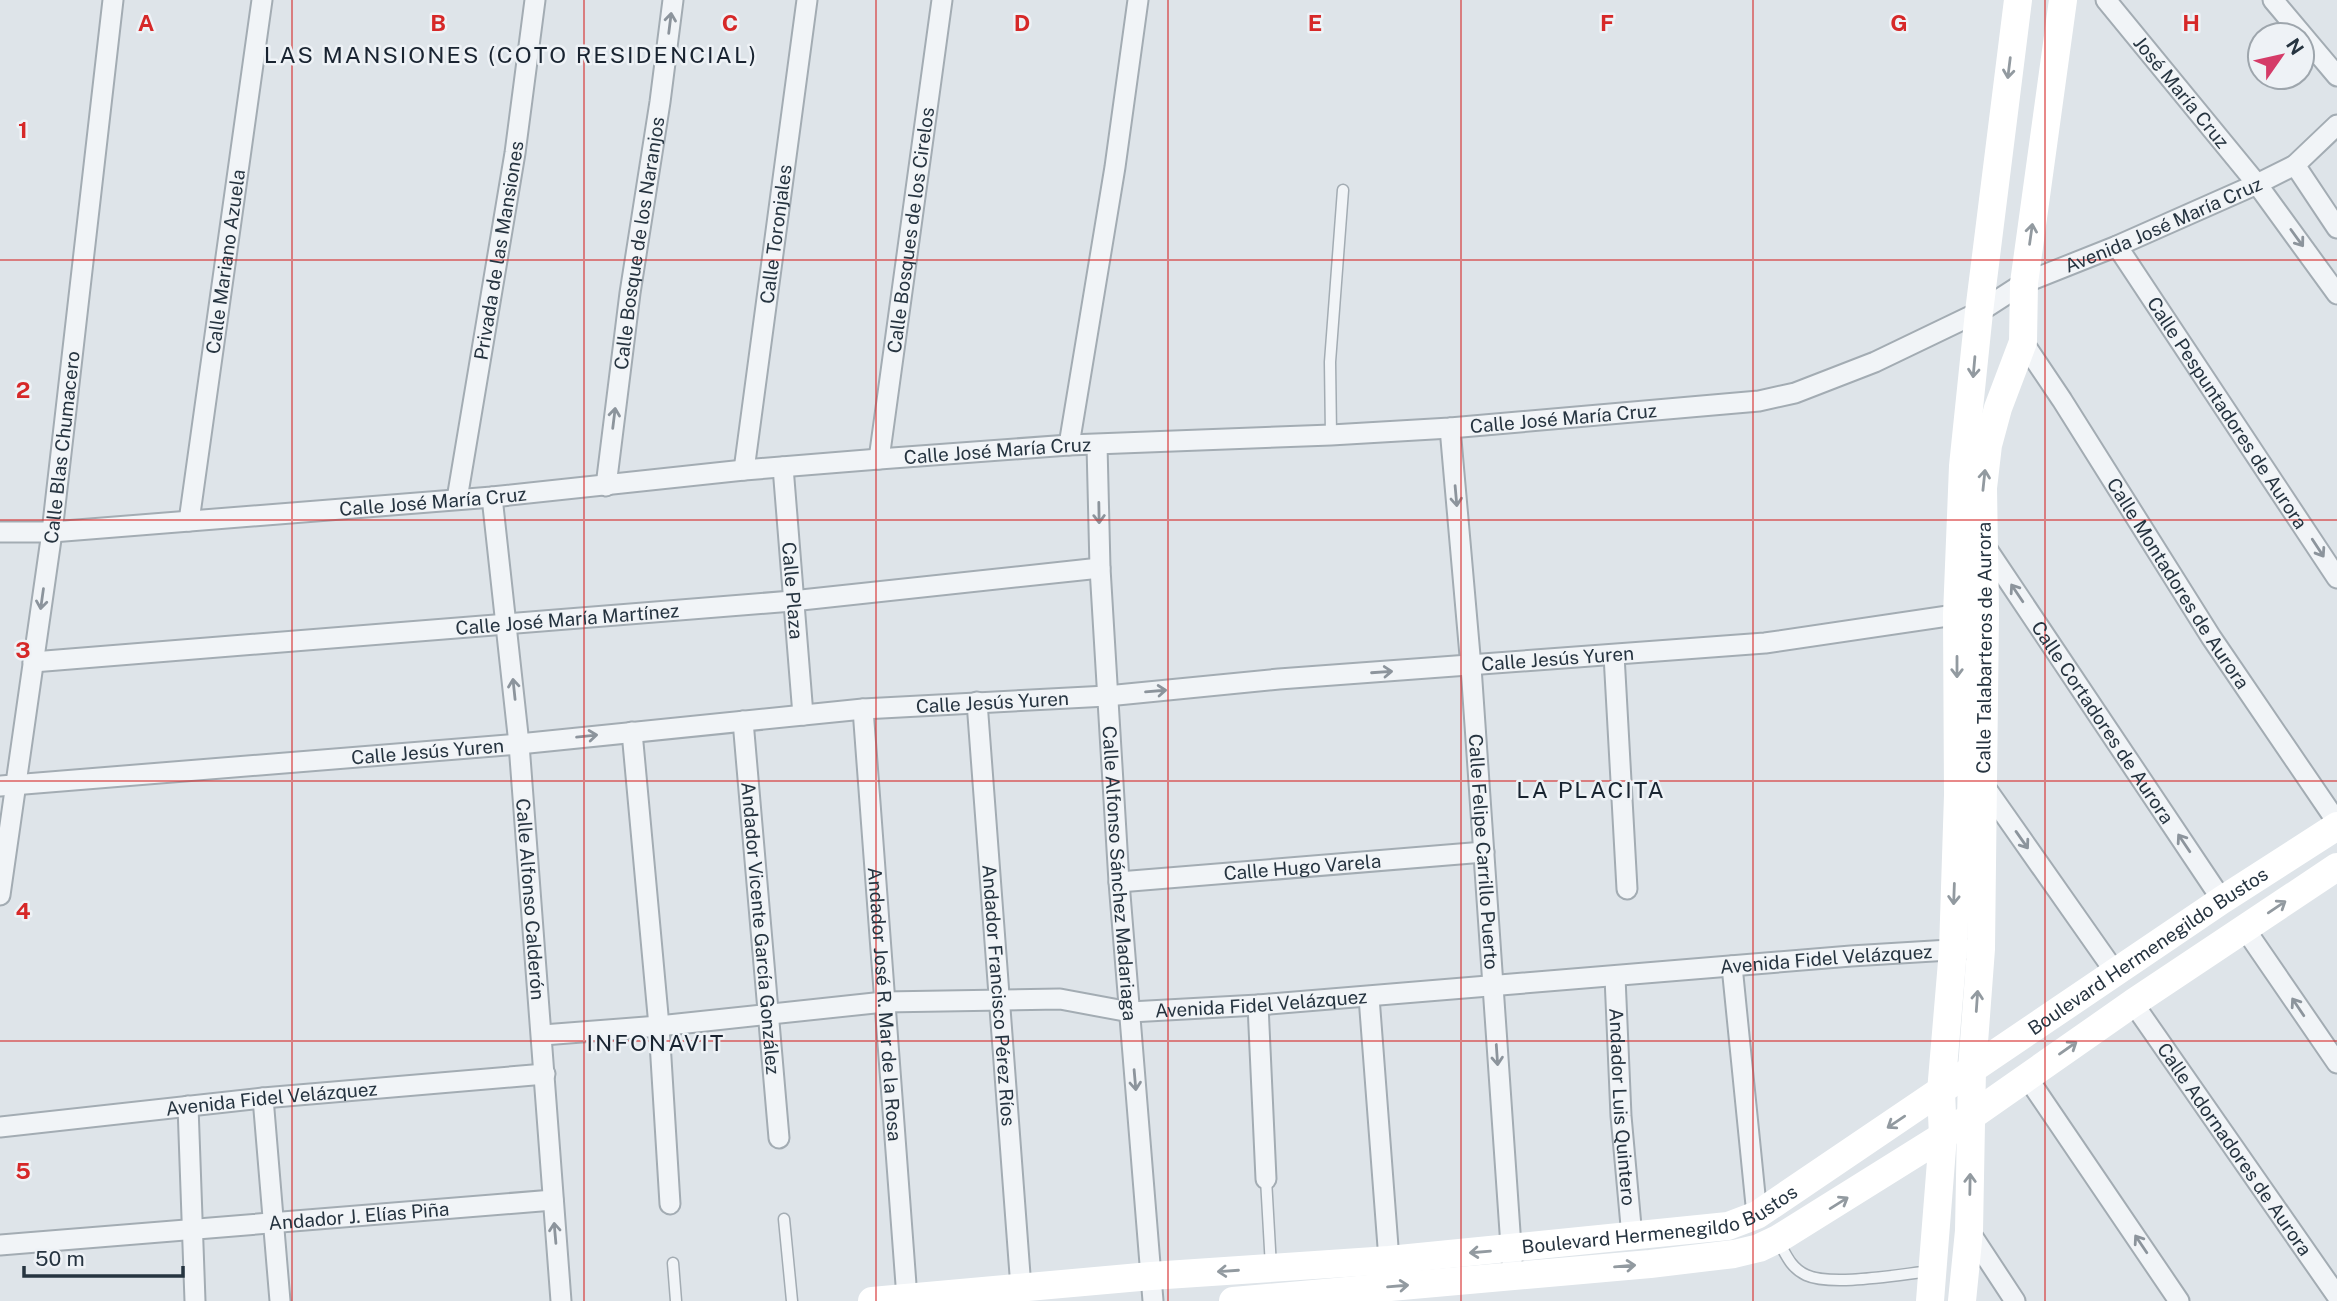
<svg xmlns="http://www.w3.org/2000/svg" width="2337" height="1301" font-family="'Public Sans',sans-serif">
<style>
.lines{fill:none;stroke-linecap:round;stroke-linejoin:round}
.lane-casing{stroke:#a3acb3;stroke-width:13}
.street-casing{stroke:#a3acb3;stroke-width:23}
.lane{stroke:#f1f4f7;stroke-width:10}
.street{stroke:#f1f4f7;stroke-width:19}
.secondary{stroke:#fff;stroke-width:28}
.oneway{stroke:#8c949c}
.oneway2{stroke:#929aa0}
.grid{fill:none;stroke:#d62828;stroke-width:2;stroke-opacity:0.55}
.labels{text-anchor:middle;stroke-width:5;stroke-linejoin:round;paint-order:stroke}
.street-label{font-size:19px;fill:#263440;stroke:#eef2f6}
.quarter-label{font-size:23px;letter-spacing:2px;fill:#192431;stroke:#eef2f6}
.grid-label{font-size:23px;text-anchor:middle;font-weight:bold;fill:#d62828;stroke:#eef2f6;stroke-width:5;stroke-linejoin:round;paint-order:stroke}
</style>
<rect width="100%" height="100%" fill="#dee4e9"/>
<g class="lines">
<g class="lane-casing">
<path id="lane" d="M1331,435l-1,-73 13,-172
M1266,1179l5,88
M784,1219l8,82
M1779,1242c7,13 12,26 27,33 26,12 95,-1 126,-4
M673,1263l3,38"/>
</g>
<g class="street-casing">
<g id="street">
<path id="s1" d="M2106,0l151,184 80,110"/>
<path d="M2273,0l64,76"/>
<path d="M2295,165l42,63"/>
<path id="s2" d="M2117,246l220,332"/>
<path id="s3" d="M2023,342l39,58 149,237 126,185"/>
<path id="s4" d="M1450,428l21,239 41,594"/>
<path d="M1069,445l46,-278 23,-167"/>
<path id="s5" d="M1097,445l3,123 19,314 34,419"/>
<path id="s6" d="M879,459l63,-459"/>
<path id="s7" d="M783,467l20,248"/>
<path id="s8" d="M744,470l63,-470"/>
<path id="s9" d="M606,486l24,-193 30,-191 13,-102"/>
<path id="s10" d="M492,497l27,247 42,557"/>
<path id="s11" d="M457,499l58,-346 20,-153"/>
<path id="s12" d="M189,521l73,-521"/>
<path id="s13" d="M0,532h52l440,-35 252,-27 135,-11 190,-14 262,-10 119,-7 309,-27 36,-8 80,-31 104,-50 45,-29 93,-37 140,-62 38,-19 42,-40"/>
<path id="s14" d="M1985,546l237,354"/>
<path d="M1614,655l13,234"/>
<path id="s15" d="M33,662l759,-61 308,-33"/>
<path id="s16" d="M977,702l44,586"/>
<path id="s17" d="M863,709l44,589"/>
<path id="s18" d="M743,721l36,417"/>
<path d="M632,732l27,294 11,178"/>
<path d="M1983,784l132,188"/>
<path id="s19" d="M0,786l519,-42 344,-35 244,-13 172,-17 486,-36 203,-30"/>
<path id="s20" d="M1119,882l365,-30"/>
<path id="s21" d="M0,895l52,-363 61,-532"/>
<path d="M2245,929l92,134"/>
<path d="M1732,966l25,249"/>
<path id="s22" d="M1615,977l6,139 11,121"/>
<path d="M1369,997l20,263"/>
<path id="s23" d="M2133,1003l204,293"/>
<path d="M1258,1005l8,174"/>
<path id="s24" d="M543,1035l116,-9 225,-24 176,-3 70,13 128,-7 593,-49 115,-7"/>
<path d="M2027,1077l152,224"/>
<path d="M263,1098l17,203"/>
<path d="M188,1106l7,195"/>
<path id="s25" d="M0,1127l263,-29 282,-24"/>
<path d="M1969,1231l46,70"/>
<path id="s26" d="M0,1245l553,-45"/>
</g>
</g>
<use href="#lane" class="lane"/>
<use href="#street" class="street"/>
<g class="secondary">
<path id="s27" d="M872,1301l279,-25 238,-16 339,-34 29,-11 465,-315 115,-74"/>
<path d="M1233,1301l417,-37 84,-10 25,-6 19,-9 165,-103 190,-133 204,-136"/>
<path d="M1930,1301l13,-165 -2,-44 12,-142 5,-155 -1,-180 6,-149 16,-154 39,-312"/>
<path id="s28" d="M1962,1301l7,-70 3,-162 9,-120 4,-337 -2,-124 5,-43 10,-37 25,-66 1,-59 39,-283"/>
</g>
</g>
<defs><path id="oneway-shaft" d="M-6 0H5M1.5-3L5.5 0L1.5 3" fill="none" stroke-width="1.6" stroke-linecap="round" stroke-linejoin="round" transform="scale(1.75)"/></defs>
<g class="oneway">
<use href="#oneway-shaft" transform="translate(670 23) rotate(-83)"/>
<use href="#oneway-shaft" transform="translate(2297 238) rotate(54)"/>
<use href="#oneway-shaft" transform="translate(614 418) rotate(-83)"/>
<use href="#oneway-shaft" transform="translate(1456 496) rotate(85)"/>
<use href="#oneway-shaft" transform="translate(1099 513) rotate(89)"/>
<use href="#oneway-shaft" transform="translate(2318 548) rotate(57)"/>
<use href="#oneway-shaft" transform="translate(2017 593) rotate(-124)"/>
<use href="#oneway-shaft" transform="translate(42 599) rotate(98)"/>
<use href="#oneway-shaft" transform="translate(1382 672) rotate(-4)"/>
<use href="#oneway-shaft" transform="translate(514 689) rotate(-96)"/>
<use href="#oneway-shaft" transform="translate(1156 691) rotate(-5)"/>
<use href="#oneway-shaft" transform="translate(587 736) rotate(-6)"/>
<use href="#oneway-shaft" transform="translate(2022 840) rotate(55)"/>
<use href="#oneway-shaft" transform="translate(2184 843) rotate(-124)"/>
<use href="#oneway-shaft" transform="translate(2298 1007) rotate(-124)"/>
<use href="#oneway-shaft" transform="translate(1497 1055) rotate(86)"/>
<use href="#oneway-shaft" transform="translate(1135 1080) rotate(85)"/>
<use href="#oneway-shaft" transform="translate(555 1233) rotate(-95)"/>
<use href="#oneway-shaft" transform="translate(2141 1244) rotate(-124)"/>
</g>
<g class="oneway2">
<use href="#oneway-shaft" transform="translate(2009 68) rotate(97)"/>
<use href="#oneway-shaft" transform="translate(2031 234) rotate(-82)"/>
<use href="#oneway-shaft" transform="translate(1974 367) rotate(95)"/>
<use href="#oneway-shaft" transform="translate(1984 480) rotate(-84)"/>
<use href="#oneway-shaft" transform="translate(1957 667) rotate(90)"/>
<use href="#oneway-shaft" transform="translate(1954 894) rotate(92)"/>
<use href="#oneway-shaft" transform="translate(2277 907) rotate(-34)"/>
<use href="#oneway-shaft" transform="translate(1977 1001) rotate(-86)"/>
<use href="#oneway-shaft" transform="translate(2068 1048) rotate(-35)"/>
<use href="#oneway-shaft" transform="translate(1896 1122) rotate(146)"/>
<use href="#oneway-shaft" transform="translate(1970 1184) rotate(-89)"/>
<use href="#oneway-shaft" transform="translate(1839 1203) rotate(-32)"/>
<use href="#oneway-shaft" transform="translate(1480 1252) rotate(175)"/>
<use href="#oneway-shaft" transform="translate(1625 1266) rotate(-5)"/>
<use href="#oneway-shaft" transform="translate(1228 1271) rotate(176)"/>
<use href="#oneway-shaft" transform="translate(1398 1286) rotate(-5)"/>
</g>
<path class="grid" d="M292,0v1301M584,0v1301M876,0v1301M1168,0v1301M1461,0v1301M1753,0v1301M2045,0v1301M0,260h2337M0,520h2337M0,781h2337M0,1041h2337"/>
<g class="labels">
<g class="street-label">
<text dy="7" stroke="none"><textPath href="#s1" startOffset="119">José María Cruz</textPath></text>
<text dy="7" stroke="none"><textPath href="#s13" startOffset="2207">Avenida José María Cruz</textPath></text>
<text dy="7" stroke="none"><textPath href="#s6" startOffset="231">Calle Bosques de los Cirelos</textPath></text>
<text dy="7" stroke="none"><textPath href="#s8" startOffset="238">Calle Toronjales</textPath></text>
<text dy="7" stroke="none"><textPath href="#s9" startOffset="245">Calle Bosque de los Naranjos</textPath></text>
<text dy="7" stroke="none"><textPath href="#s11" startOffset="252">Privada de las Mansiones</textPath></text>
<text dy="7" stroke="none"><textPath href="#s12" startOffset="262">Calle Mariano Azuela</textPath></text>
<text dy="7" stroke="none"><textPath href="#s2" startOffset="200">Calle Pespuntadores de Aurora</textPath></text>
<text dy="7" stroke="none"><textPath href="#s13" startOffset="1568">Calle José María Cruz</textPath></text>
<text dy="7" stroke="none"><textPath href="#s21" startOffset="452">Calle Blas Chumacero</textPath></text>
<text dy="7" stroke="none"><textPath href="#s13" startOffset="1001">Calle José María Cruz</textPath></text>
<text dy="7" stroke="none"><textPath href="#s13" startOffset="434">Calle José María Cruz</textPath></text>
<text dy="7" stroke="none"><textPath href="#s3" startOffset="287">Calle Montadores de Aurora</textPath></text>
<text dy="7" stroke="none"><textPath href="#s7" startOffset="124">Calle Plaza</textPath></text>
<text dy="7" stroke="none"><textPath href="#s15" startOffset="536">Calle José María Martínez</textPath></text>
<text dy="7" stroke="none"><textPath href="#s28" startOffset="654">Calle Talabarteros de Aurora</textPath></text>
<text dy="7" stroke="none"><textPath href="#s19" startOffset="1563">Calle Jesús Yuren</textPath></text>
<text dy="7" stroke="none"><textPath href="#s19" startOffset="996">Calle Jesús Yuren</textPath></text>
<text dy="7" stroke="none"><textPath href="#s14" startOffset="212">Calle Cortadores de Aurora</textPath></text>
<text dy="7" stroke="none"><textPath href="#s19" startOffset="429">Calle Jesús Yuren</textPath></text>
<text dy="7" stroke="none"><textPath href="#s4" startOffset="425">Calle Felipe Carrillo Puerto</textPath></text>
<text dy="7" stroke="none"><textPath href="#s20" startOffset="184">Calle Hugo Varela</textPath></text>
<text dy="7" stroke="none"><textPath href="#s5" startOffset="429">Calle Alfonso Sánchez Madariaga</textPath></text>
<text dy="7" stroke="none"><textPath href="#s10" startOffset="404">Calle Alfonso Calderón</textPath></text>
<text dy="7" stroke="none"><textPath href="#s18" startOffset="208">Andador Vicente García González</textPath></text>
<text dy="7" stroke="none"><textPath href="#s27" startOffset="1362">Boulevard Hermenegildo Bustos</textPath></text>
<text dy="7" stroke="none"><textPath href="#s24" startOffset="1288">Avenida Fidel Velázquez</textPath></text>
<text dy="7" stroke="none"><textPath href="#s16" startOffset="294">Andador Francisco Pérez Ríos</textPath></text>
<text dy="7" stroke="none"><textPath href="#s17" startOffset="296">Andador José R. Mar de la Rosa</textPath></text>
<text dy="7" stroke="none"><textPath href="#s24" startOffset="721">Avenida Fidel Velázquez</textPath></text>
<text dy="7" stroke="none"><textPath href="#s25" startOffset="273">Avenida Fidel Velázquez</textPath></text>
<text dy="7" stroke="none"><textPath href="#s22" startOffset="130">Andador Luis Quintero</textPath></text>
<text dy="7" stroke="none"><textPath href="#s23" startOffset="178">Calle Adornadores de Aurora</textPath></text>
<text dy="7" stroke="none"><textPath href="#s26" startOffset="360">Andador J. Elías Piña</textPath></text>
<text dy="7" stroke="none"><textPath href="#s27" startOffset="794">Boulevard Hermenegildo Bustos</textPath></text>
</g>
<g class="quarter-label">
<text x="511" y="63">LAS MANSIONES (COTO RESIDENCIAL)</text>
<text x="1591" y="798">LA PLACITA</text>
<text x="656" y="1051">INFONAVIT</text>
</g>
</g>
<g class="grid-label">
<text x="146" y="31">A</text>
<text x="438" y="31">B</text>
<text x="730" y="31">C</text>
<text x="1022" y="31">D</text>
<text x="1315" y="31">E</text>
<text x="1607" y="31">F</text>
<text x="1899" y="31">G</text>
<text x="2191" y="31">H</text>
<text x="23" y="138">1</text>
<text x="23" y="398">2</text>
<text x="23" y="658">3</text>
<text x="23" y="919">4</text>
<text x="23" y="1179">5</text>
</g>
<g transform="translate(2281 56) rotate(56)"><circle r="33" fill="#eef2f6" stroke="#9ea6ad" stroke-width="2"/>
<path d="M0-5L12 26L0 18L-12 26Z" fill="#d53b68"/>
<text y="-10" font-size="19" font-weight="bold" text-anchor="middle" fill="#263440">N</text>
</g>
<path d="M24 1266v10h159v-10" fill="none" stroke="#263440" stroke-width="3.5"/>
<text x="35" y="1266" font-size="21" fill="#263440" stroke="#eef2f6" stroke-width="5" paint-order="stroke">50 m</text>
</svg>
